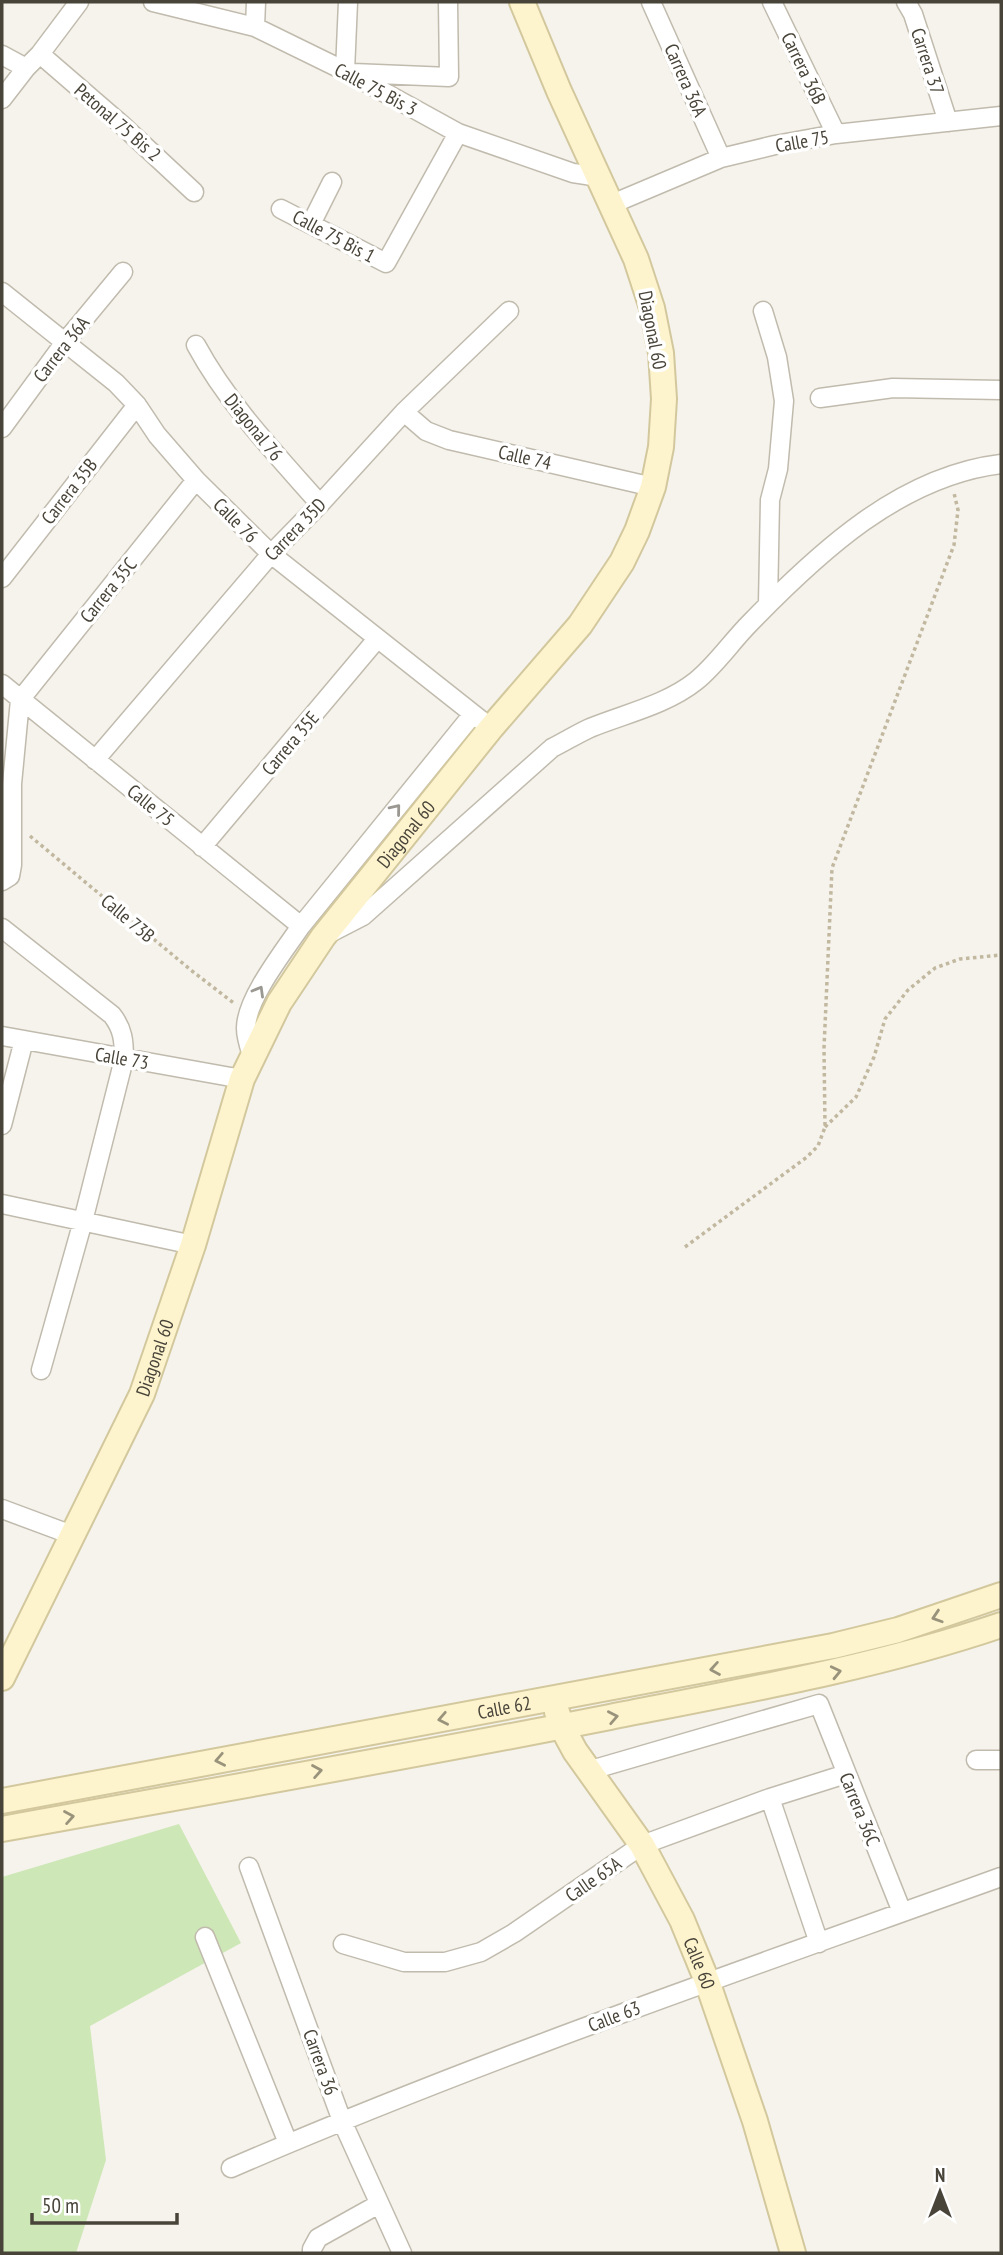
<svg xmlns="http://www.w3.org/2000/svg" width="1003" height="2255" font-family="'PT Sans Narrow',sans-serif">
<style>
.green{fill:#cee7b6}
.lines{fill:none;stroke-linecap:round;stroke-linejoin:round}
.street-casing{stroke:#c1bbae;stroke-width:21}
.secondary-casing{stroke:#d3c89d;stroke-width:28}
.path{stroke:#c2b8a0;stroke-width:3.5;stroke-dasharray:3.5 3.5;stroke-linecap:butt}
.street{stroke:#fff;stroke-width:18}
.secondary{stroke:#fdf4ce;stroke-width:24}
.oneway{stroke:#9b9892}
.oneway2{stroke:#9a937c}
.labels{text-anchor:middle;stroke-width:7;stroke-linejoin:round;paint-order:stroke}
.street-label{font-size:19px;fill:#494439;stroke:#fff}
</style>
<rect width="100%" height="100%" fill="#f5f3ec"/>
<path class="green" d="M179,1824l62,119 -151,83 16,134 -30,93h-74v-376z"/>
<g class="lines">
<g class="street-casing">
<path id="street" d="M153,2l102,25 94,46 109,60 115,40 26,4
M651,2l70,156
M772,2l64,132
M906,2l7,12 35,108
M255,27l1,-25
M40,54l81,70 73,68
M2,55l24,13
M345,71l3,-69
M353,73l96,4 -1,-75
M2,99l24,-31 14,-14 39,-52
M612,204l109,-46 54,-13 61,-11 165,-18
M281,209l105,54 72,-130
M311,224l21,-42
M2,292l114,91 21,22 20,30 39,45 75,74 220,174
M763,311l14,46 7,44 -6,68 -8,31 -2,104
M196,345c32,59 79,108 124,159
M820,398l73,-10 108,2
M404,412l22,19 23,9 204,47
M2,428l63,-86 58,-70
M2,578l135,-173
M2,684l299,242
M95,760l176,-206 49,-50 84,-92 105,-101
M202,847l175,-208
M2,881l8,-5 2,-11v-81l8,-84 176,-220
M2,928l110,87c11,14 12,26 12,44l-41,162 -42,149
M332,932l31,-16 189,-168c12,-6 25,-14 38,-20 34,-14 76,-23 106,-47 20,-16 36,-40 54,-58 68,-70 150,-147 251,-159
M2,1036l240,43
M252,1055c-3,-9 -6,-17 -6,-27 0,-29 38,-77 55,-102l172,-212
M2,1125l22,-85
M2,1204l191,41
M2,1509l70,26
M976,1760h25
M591,1770l228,-66 83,208
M770,1798l49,145
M249,1867l93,254 60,132
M205,1937l83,206
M343,1944l61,18h41l36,-10 33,-19 128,-88 128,-47 76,-24
M231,2168c252,-109 512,-198 770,-291
M312,2253v-4l6,-11 61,-34"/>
</g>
<g class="secondary-casing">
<g id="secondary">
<path id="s1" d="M2,1678l140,-284 51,-149 49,-166 37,-76 44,-66 168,-209 89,-103 42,-63 15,-31 16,-44 8,-40 3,-48 -3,-46 -9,-45 -16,-49 -77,-168 -37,-89"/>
<path id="s2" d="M557,1712l5,15 13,24 67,94 40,75 25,61 48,140 38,132"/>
<path id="s3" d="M2,1801l831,-155 65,-16 103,-35"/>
<path d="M2,1829c203,-37 406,-72 608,-112 132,-26 264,-49 391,-92"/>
</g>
</g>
<path class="path" d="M30,836l162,135 43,33
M825,1127l31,-30 18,-40 11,-38 23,-29 27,-22 25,-9 41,-4
M685,1247l122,-90 11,-11 7,-19 -1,-79 8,-180 122,-323 4,-35 -4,-17"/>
<use href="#street" class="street"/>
<use href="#secondary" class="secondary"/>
</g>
<defs><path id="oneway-chevron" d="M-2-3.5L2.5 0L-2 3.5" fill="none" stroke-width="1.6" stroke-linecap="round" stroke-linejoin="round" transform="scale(1.75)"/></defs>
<g class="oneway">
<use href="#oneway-chevron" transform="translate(396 809) rotate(-51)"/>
<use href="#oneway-chevron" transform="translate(259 991) rotate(-60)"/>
</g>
<g class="oneway2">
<use href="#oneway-chevron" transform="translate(937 1617) rotate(162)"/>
<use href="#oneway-chevron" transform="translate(715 1669) rotate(170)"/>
<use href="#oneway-chevron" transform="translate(836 1672) rotate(-13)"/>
<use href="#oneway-chevron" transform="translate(613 1717) rotate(-11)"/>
<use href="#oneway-chevron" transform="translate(443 1719) rotate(169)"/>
<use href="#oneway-chevron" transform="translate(220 1760) rotate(169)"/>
<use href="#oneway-chevron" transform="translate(317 1771) rotate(-10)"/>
<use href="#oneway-chevron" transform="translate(69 1817) rotate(-10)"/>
</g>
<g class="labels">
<g class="street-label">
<text transform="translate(928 61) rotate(72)" y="7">Carrera 37</text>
<text transform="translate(804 68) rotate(64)" y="7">Carrera 36B</text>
<text transform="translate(686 80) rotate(66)" y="7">Carrera 36A</text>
<text transform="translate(376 89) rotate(28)" y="7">Calle 75 Bis 3</text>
<text transform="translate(118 122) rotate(41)" y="7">Petonal 75 Bis 2</text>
<text transform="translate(802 141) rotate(-10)" y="7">Calle 75</text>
<text transform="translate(334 236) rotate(28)" y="7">Calle 75 Bis 1</text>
<text transform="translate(653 330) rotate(79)" y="7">Diagonal 60</text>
<text transform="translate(61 349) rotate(-52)" y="7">Carrera 36A</text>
<text transform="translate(254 427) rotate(51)" y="7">Diagonal 76</text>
<text transform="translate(525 457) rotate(13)" y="7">Calle 74</text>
<text transform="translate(69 491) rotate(-52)" y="7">Carrera 35B</text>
<text transform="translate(236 520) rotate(45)" y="7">Calle 76</text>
<text transform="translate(295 529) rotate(-46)" y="7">Carrera 35D</text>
<text transform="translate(108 590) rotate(-51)" y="7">Carrera 35C</text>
<text transform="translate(290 743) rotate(-50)" y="7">Carrera 35E</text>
<text transform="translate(151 805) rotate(39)" y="7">Calle 75</text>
<text dy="7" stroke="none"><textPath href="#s1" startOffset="943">Diagonal 60</textPath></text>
<text transform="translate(128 918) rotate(40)" y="7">Calle 73B</text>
<text transform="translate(122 1058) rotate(10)" y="7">Calle 73</text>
<text dy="7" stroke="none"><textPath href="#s1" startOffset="355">Diagonal 60</textPath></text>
<text dy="7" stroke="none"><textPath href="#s3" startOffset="511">Calle 62</textPath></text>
<text transform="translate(860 1809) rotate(68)" y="7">Carrera 36C</text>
<text transform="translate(593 1879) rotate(-35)" y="7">Calle 65A</text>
<text dy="7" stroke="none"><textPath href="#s2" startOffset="290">Calle 60</textPath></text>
<text transform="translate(614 2016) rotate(-21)" y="7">Calle 63</text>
<text transform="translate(321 2062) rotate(70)" y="7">Carrera 36</text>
</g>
</g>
<rect width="1003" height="2255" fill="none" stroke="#494439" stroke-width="7"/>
<g transform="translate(940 2192)" stroke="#ffffff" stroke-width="5" paint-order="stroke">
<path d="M0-5L12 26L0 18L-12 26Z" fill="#494439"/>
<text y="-10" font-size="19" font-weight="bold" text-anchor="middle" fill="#494439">N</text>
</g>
<path d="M32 2213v10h145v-10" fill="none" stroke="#494439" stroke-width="3.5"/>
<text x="42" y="2213" font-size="21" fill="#494439" stroke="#ffffff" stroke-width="5" paint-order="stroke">50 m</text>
</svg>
